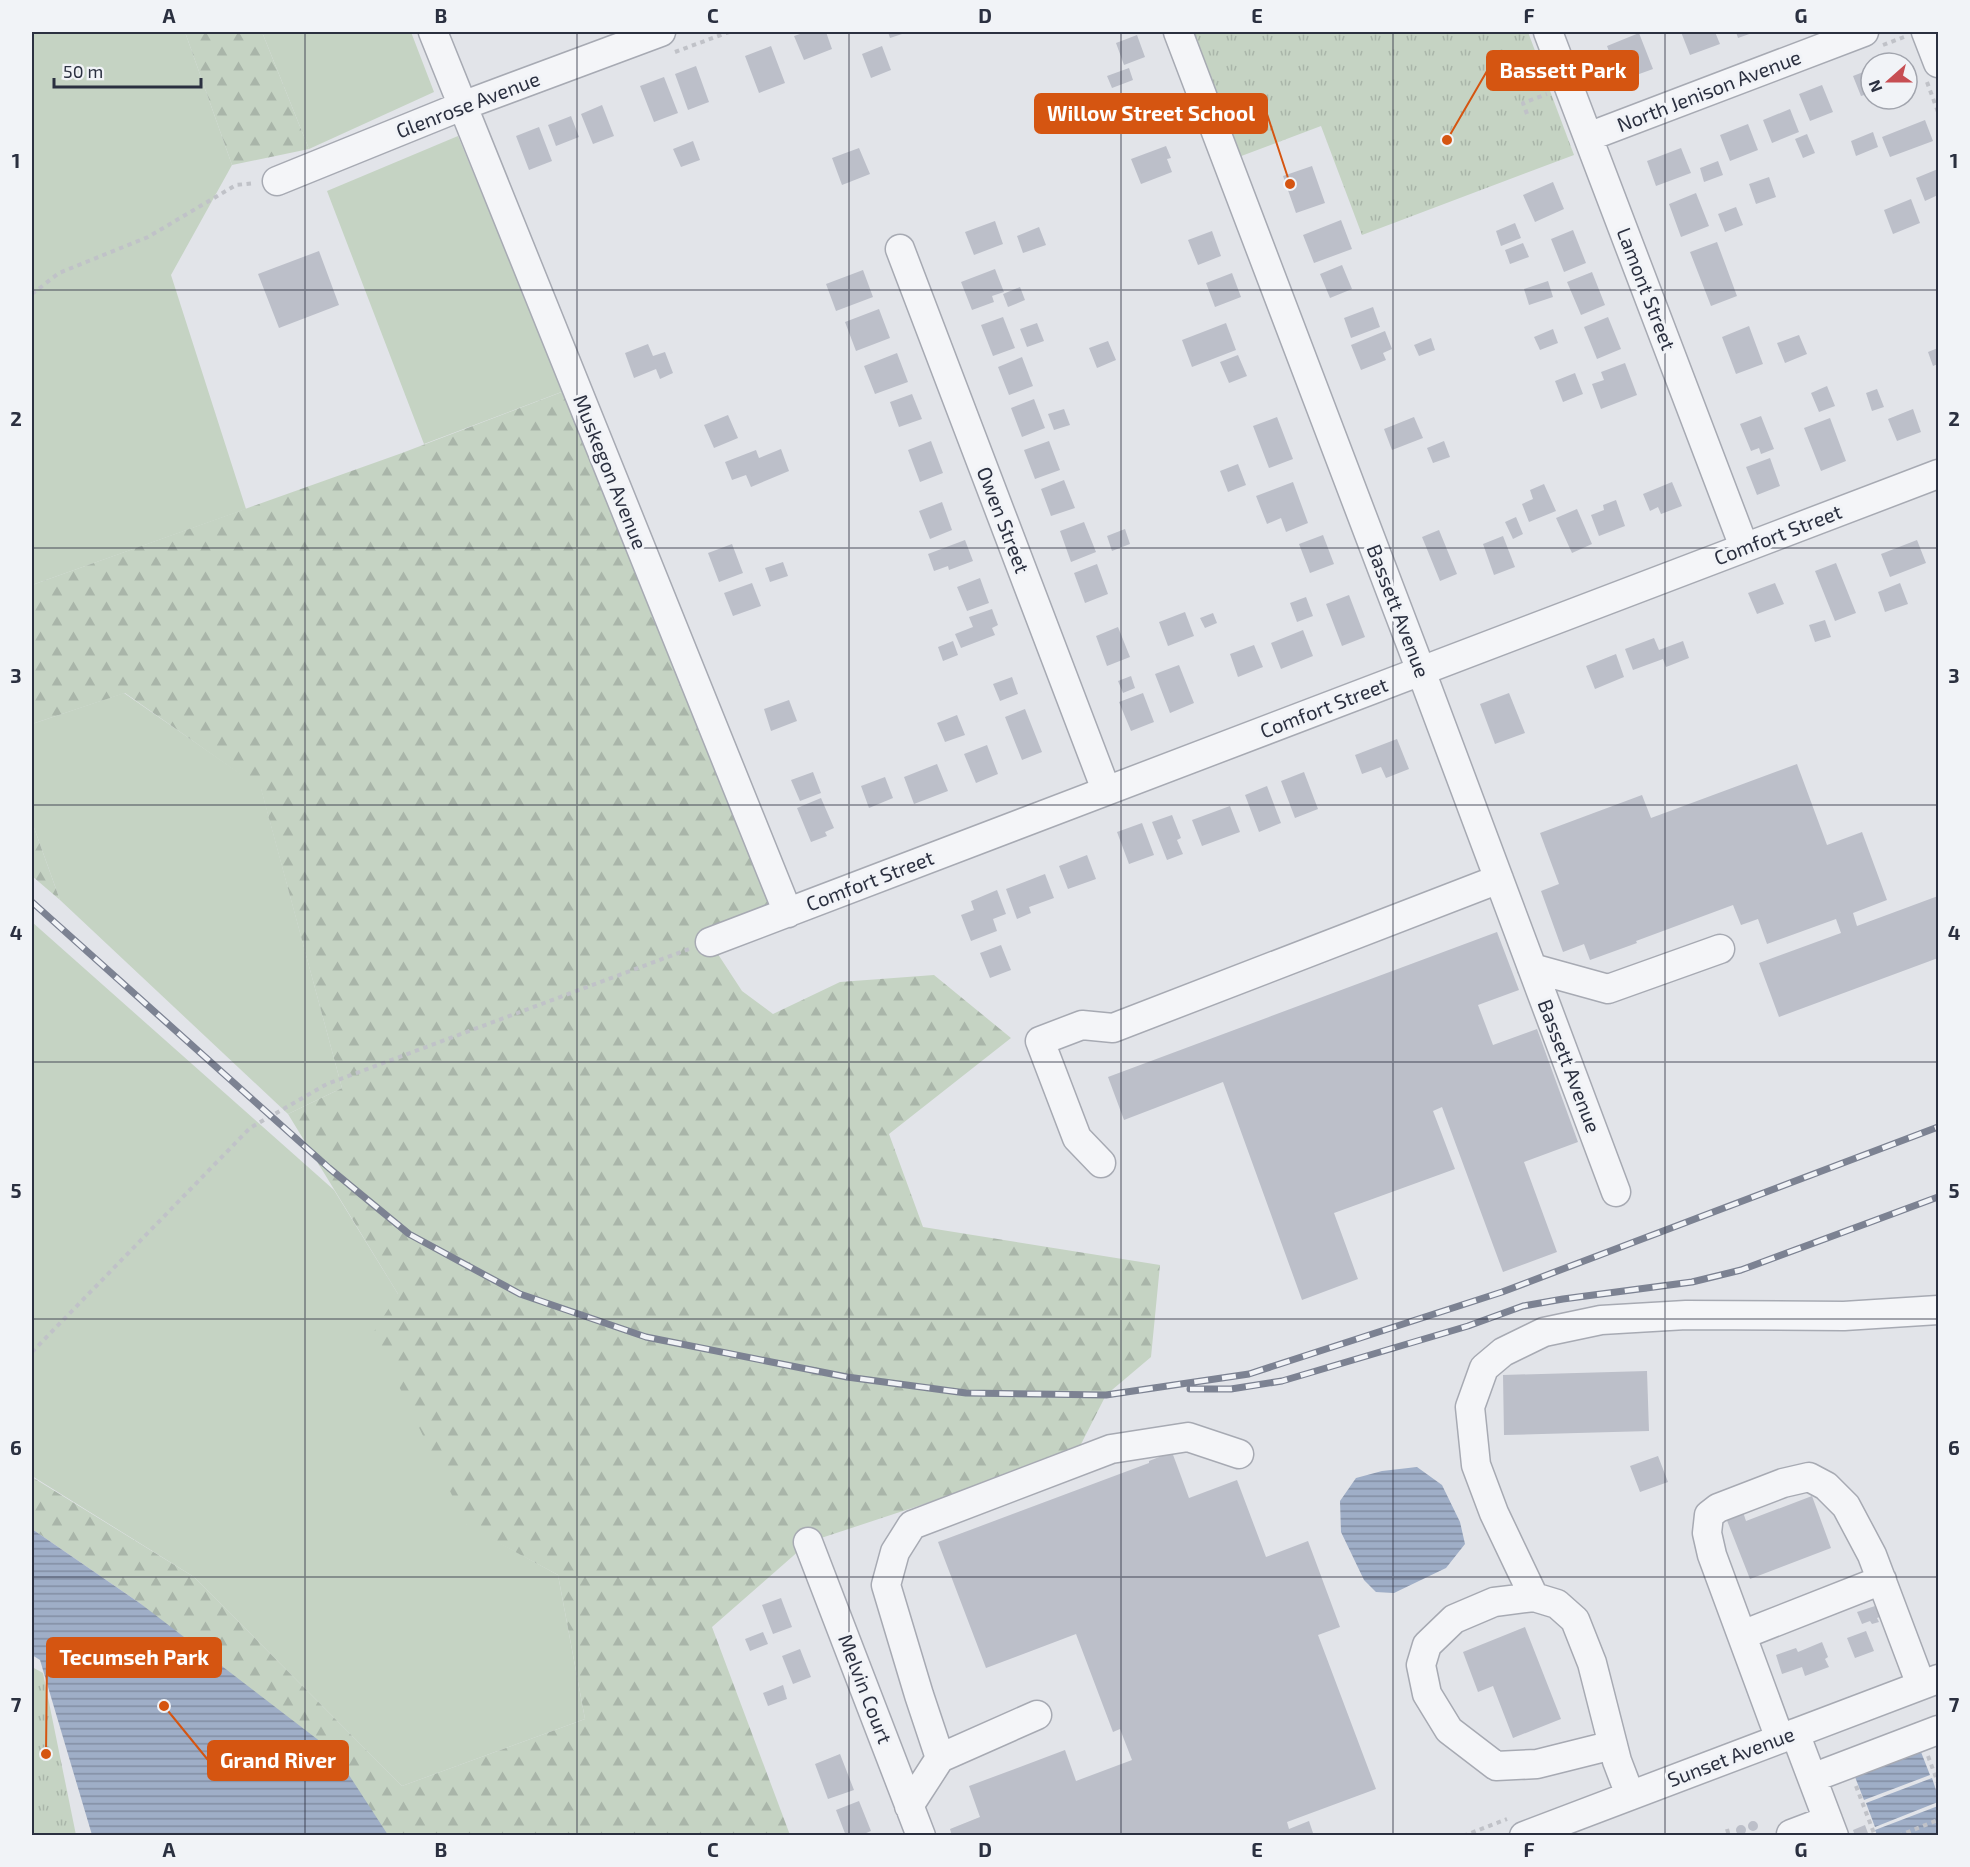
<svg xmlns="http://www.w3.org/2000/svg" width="1970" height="1867" font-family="'Exo 2',sans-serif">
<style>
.grass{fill:#c5d3c3}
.forest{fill:url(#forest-firs)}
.park{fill:url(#park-tufts)}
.water{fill:url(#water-rules)}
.building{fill:#bcbfc9}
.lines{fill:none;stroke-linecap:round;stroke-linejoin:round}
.minor-casing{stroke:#a7aab3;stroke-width:31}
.path{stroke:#c0c2c8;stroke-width:4;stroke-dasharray:4.5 4.5;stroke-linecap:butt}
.minor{stroke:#f4f5f8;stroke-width:28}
.rail-casing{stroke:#7c8292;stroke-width:7}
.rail{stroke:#f1f3f7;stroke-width:4.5;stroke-dasharray:14;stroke-linecap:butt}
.grid{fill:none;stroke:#2b3040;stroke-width:1.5;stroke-opacity:0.55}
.labels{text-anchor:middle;stroke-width:6;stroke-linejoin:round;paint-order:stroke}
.street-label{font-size:20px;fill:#2b3040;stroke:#f1f3f7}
.leader{fill:none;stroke:#d55511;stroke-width:2}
.callout-dot{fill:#d55511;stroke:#f1f3f7;stroke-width:2}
.callout{fill:#d55511;stroke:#d55511;stroke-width:2}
.callout-label{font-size:21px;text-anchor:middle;font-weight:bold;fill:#fff}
.neatline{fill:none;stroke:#2b3040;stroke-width:2}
.grid-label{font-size:20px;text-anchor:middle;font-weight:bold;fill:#2b3040}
</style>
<defs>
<pattern id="forest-firs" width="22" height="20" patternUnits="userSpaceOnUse" patternTransform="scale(1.5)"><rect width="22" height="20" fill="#c5d3c3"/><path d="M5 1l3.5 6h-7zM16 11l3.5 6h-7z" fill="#a9b5a9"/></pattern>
<pattern id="park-tufts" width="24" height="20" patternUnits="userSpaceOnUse" patternTransform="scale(1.5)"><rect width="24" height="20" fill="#c5d3c3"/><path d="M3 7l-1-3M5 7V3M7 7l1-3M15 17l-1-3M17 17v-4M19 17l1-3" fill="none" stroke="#a9b5a9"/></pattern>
<pattern id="water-rules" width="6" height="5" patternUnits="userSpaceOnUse" patternTransform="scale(1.5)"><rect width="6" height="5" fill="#9faec7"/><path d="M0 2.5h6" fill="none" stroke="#828ea3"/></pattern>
</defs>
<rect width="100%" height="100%" fill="#e2e4e9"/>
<path class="grass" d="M32,32h153l47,133 -61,110 75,234 -214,76z
M262,32h149l23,60 -125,57z
M458,136l106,255 -140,53 -97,-253z
M124,693l137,95 81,300 -54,26 -228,-214 -28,-78v-98z
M32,922l302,268 64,104 69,231 91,50 27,144 -183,67 -208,-209 -162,-101z"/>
<path class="forest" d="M185,32h77l47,117 -77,16z
M575,387l213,526 -78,29 32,49 31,23 67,-32 94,-7 77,63 -122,96 34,93 237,38 -9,92 -45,38 -30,59 -267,88 -97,85 78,208h-402l-247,-231 -109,-75v-52l162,100 208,209 183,-67 -27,-144 -91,-49 -94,-193 25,-39 -110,-180 54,-26 -81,-299 -136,-96 -93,31v-139l370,-132z
M32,822l28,78 -28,-24z"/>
<path class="park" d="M1188,32h340l46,123 -212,80 -41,-109 -85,32z
M32,1667l11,6 33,162h-44z"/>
<path class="water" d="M1417,1467l25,18 18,37 5,22 -19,24 -52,25 -18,-1 -12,-12 -23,-48 -1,-31 16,-23 26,-7z
M32,1529l109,75 193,148 54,83h-296l-52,-175 -8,-5z
M1921,1752l9,23 -66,25 -9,-23z
M1932,1778l6,18v6l-63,25 -9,-24z
M1938,1806v27l-6,3 -55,-1 -2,-5z"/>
<path class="building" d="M806,32h20l6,17 -28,11 -10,-24z
M888,32h20l-18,6z
M1681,32h34l5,12 -30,11z
M1736,32h19l-17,6z
M1639,33l14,36 -33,12 -13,-35z
M1137,35l8,22 -21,8 -8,-22z
M771,46l14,37 -26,10 -14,-37z
M882,46l9,24 -20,8 -9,-24z
M1901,58l2,5h-15z
M696,66l13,36 -21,8 -13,-36z
M1129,68l4,12 -21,8 -5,-12z
M1871,69v24l-10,3 -8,-20z
M664,77l14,36 -24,9 -14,-36z
M1822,85l11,27 -23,9 -11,-27z
M602,105l12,31 -21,8 -12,-30z
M1790,109l9,23 -27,11 -9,-23z
M571,116l8,21 -23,9 -8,-21z
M1925,120l8,21 -43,16 -8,-20z
M1748,124l10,26 -28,11 -10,-26z
M539,127l13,34 -23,9 -13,-34z
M1873,132l5,15 -22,9 -5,-15z
M1807,134l8,19 -12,5 -8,-19z
M693,141l7,19 -19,7 -8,-18z
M1166,146l5,12 -4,1 5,13 -31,12 -10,-25z
M859,148l11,26 -28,11 -10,-27z
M1681,148l10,25 -35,13 -9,-25z
M1718,161l5,14 -19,7 -4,-14z
M1312,166l13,37 -29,10 -13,-37z
M1938,169v26l-13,6 -9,-23z
M1769,177l7,20 -20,7 -7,-20z
M1553,182l11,27 -29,13 -12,-27z
M1696,193l13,33 -28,11 -12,-33z
M1911,199l9,24 -27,11 -9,-24z
M1736,207l7,18 -18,7 -7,-18z
M1341,220l11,29 -38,14 -11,-28z
M995,221l8,23 -29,11 -9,-23z
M1515,223l6,15 -20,8 -5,-15z
M1039,227l7,18 -23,8 -6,-17z
M1573,230l13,33 -22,9 -13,-33z
M1212,231l9,25 -23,9 -10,-25z
M1717,242l20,54 -26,10 -21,-54z
M1523,243l6,14 -19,7 -5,-14z
M319,251l20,54 -60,23 -21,-54z
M1342,265l10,24 -22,9 -10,-24z
M995,269l9,23 -12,4 2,6 -22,8 -11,-28z
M863,270l10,27 -37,14 -10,-27z
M1592,272l13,33 -24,10 -14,-33z
M1232,273l9,24 -26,10 -9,-24z
M1548,281l5,16 -24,8 -5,-16z
M1020,287l5,13 -17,7 -5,-13z
M1373,307l7,20 -29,11 -7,-20z
M879,309l11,29 -34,13 -11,-29z
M1003,317l12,31 -22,8 -12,-31z
M1608,317l13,32 -24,10 -13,-32z
M1037,323l7,18 -17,6 -7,-18z
M1226,323l10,27 -44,17 -10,-27z
M1749,326l14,38 -27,10 -14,-37z
M1553,329l5,14 -18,7 -6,-13z
M1385,331l7,18 -9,4 3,7 -25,10 -10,-25z
M1799,335l8,19 -22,9 -8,-20z
M1431,338l4,12 -16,6 -5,-11z
M1108,341l8,19 -19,8 -8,-20z
M648,344l5,12 12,-4 8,21 -13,6 -4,-10 -22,9 -9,-25z
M1938,348v16l-5,2 -5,-14z
M897,353l11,29 -33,12 -11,-28z
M1238,355l9,21 -18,7 -9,-21z
M1022,357l11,29 -24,9 -11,-28z
M1625,363l12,32 -36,14 -9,-25 12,-4 -3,-8z
M1575,373l8,21 -20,8 -8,-21z
M1827,386l8,20 -16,6 -8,-19z
M1877,389l7,18 -12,4 -6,-18z
M912,394l10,25 -23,8 -9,-25z
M1034,399l11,29 -23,9 -11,-29z
M1064,409l6,16 -16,5 -6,-16z
M1913,409l8,23 -24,9 -9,-22z
M728,415l10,23 -24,10 -10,-23z
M1761,416l13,33 -13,5 -2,-6 -8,3 -11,-27z
M1277,417l16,42 -24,9 -16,-42z
M1414,417l9,21 -31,12 -8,-21z
M1830,418l16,43 -25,10 -17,-43z
M931,441l12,32 -23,9 -12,-32z
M1049,441l11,29 -25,9 -11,-29z
M1444,441l6,16 -17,6 -6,-15z
M781,449l8,22 -38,16 -5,-12 -14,5 -7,-18 31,-12 3,8z
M1770,458l10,28 -23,9 -11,-28z
M1238,464l8,21 -18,7 -8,-21z
M1064,480l11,28 -24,8 -10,-27z
M1293,482l15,41 -22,9 -5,-14 -14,6 -11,-28z
M1672,482l10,24 -21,8 -3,-7 -8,4 -7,-17z
M1544,484l12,27 -27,11 -7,-18 11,-5 -3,-9z
M1616,500l9,26 -26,10 -8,-21 13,-5 -1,-5z
M942,502l10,28 -22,9 -11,-28z
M1577,509l15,35 -20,9 -16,-35z
M1516,517l7,17 -10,5 -8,-17z
M1084,522l12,30 -25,10 -11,-31z
M1125,529l5,15 -18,7 -5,-15z
M1439,530l18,44 -17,7 -18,-44z
M1323,535l11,29 -24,9 -11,-29z
M1503,536l12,31 -21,8 -11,-31z
M965,540l8,21 -24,9 -1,-4 -14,5 -6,-17z
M1917,540l9,23 -36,14 -9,-23z
M732,544l11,29 -24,9 -11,-29z
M783,562l5,14 -18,6 -5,-14z
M1836,563l20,50 -21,8 -20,-50z
M1097,564l11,30 -23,9 -11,-30z
M980,578l9,25 -22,8 -10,-24z
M752,583l9,23 -28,10 -9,-23z
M1775,583l9,21 -27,10 -9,-21z
M1900,583l8,21 -23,8 -7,-20z
M1349,595l16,42 -23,9 -16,-42z
M1306,597l7,19 -16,6 -7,-19z
M992,609l6,16 -6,3 3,7 -34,13 -6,-14 18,-7 -4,-10z
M1185,612l9,24 -26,10 -9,-24z
M1213,613l4,10 -12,5 -5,-10z
M1825,620l6,17 -16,5 -6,-17z
M1118,627l12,30 -23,9 -11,-30z
M1303,630l10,26 -32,13 -10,-26z
M1654,638l5,12 24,-9 6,17 -23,9 -3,-8 -30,11 -8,-21z
M953,641l5,14 -15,6 -5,-14z
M1254,645l9,22 -25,10 -8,-23z
M1616,654l8,23 -29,12 -9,-23z
M1179,665l15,38 -24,10 -15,-39z
M1131,676l4,12 -12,5 -5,-12z
M1012,677l6,17 -18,7 -7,-17z
M1143,693l11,29 -23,9 -12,-29z
M1509,693l16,40 -30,11 -15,-40z
M789,700l8,21 -26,10 -7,-22z
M1025,709l17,43 -20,8 -17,-43z
M957,715l8,20 -20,7 -8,-19z
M1397,739l12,30 -23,9 -5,-11 -19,7 -7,-19z
M987,745l11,29 -22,9 -12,-29z
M937,764l11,27 -34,13 -10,-27z
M1797,764l30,81 35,-13 25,68 -34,13 4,13 81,-30v62l-159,59 -20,-54 82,-30 -5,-14 -69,25 -9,-25 -17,6 -8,-20 -97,36 1,2 -47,17 -6,-16 -21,8 -22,-61 18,-7 -19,-51 102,-38 9,23z
M813,772l8,21 -21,8 -9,-21z
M1304,772l14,37 -23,9 -14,-37z
M885,777l8,21 -24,10 -8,-22z
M1267,786l14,37 -22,9 -14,-37z
M821,798l13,30 -9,4 2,4 -16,6 -14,-34z
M1230,806l10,26 -38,14 -10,-26z
M1172,815l9,23 -4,2 6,14 -16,6 -15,-38z
M1142,823l12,32 -25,9 -12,-32z
M1087,855l9,24 -28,10 -9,-23z
M1045,874l9,24 -25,9 2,6 -14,6 -11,-30z
M997,890l9,24 -13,5 4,12 -26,10 -10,-26 13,-5 -3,-9z
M1497,932l22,58 -41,15 15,40 44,-16 41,113 -54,20 33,90 -54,20 -61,-165 -9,4 22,58 -121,44 24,66 -56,21 -79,-218 -99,38 -16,-43z
M1001,945l10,25 -21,8 -10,-25z
M1647,1371l2,60 -145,4 -1,-60z
M1172,1452l17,46 48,-18 29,77 42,-16 32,86 -22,8 58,154 -89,33 2,7 20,-8 5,15h-362l-2,-7 30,-12 -11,-31 96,-36 11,31 56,-21 -12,-31 -7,3 -37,-98 -90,34 -48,-126 211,-79v-2z
M1658,1456l10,26 -28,10 -10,-26z
M1812,1496l19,52 -81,31 -24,-61 17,-6 3,9z
M781,1598l11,29 -19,7 -11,-29z
M1875,1606l5,11 -3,1 2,4 -7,2 -2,-3 -8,3 -5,-12z
M1525,1627l36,92 -48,19 -20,-52 -15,6 -15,-40z
M1866,1631l8,20 -19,7 -8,-20z
M763,1632l5,12 -18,7 -5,-12z
M1822,1642l6,15 -3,2 4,8 -24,9 -3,-9 -20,7 -6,-19 20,-7 2,4z
M800,1649l11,28 -18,7 -11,-28z
M783,1685l4,14 -19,7 -5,-13z
M840,1754l14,36 -26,9 -13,-35z
M859,1801l12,30 -12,5h-13l-10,-26z
M1748 1826a5 5 0 1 1 10 0a5 5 0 1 1-10 0Z
M1736 1830a5 5 0 1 1 10 0a5 5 0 1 1-10 0Z
M1865,1825l4,11h-14l-2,-6z"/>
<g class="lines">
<g class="minor-casing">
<path id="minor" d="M433,32l355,881
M1178,32l243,639 195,521
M1548,32l196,515
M1926,32l12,31
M1588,137l276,-105
M277,181l185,-75 199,-74
M900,249l206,541
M710,942l1228,-468
M1532,968l76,21 112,-40
M1101,1163l-24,-25 -37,-97 42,-16 31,3 386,-149
M808,1542l113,294
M1534,1597l-40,-84 -18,-48 -6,-58 14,-39 19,-16 41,-20 57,-12 85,-5 158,1 94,-6
M1742,1635l140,-55
M1795,1733l39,103
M1780,1739l-68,-184 -5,-22 2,-18 9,-7 65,-25 26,-6 17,9 20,20 26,49 49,130
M1613,1745l-76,19 -41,2 -47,-36 -22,-36 -6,-29 6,-20 27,-26 40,-17 40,-5 23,7 18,16 17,43 25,98 13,34
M940,1758l97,-43
M1812,1778l126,-48
M909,1806l31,-48 -21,-63 -33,-110 9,-33 17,-27 199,-76 77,-12 51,17
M1791,1834l37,-14
M1524,1836l414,-157"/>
</g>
<path class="path" d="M1883,45l21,-8
M675,52l54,-20
M1927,82l11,30
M1527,114l-4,-11 24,-9
M32,294l27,-21 89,-36 88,-52 19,-2
M32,1352l218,-224 77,-44 362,-135
M1928,1756l10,27
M1856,1786l19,50
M1727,1829l2,7
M1463,1836l44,-17
M1898,1836l40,-16"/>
<use href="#minor" class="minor"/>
<g class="rail-casing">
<path id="rail" d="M32,902l297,266 80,66 111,60 126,43 201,40 119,16 140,2 143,-21 253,-82 436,-165
M1190,1389h41l51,-8 186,-55 55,-20 40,-7 129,-17 49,-12 197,-73"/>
</g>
<use href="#rail" class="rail"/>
</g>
<path class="grid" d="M305,32v1804M577,32v1804M849,32v1804M1121,32v1804M1393,32v1804M1665,32v1804M32,290h1906M32,548h1906M32,805h1906M32,1062h1906M32,1319h1906M32,1577h1906"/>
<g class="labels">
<g class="street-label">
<text transform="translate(1709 91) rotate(-21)" y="7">North Jenison Avenue</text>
<text transform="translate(468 105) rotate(-21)" y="7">Glenrose Avenue</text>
<text transform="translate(1646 289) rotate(69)" y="7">Lamont Street</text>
<text transform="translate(610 472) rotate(68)" y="7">Muskegon Avenue</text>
<text transform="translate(1003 520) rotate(69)" y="7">Owen Street</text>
<text transform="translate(1778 535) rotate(-21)" y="7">Comfort Street</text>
<text transform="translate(1398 611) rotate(69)" y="7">Bassett Avenue</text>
<text transform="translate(1324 708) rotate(-21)" y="7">Comfort Street</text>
<text transform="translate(870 881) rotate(-21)" y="7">Comfort Street</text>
<text transform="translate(1569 1066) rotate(69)" y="7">Bassett Avenue</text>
<text transform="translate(865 1689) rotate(69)" y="7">Melvin Court</text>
<text transform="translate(1731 1757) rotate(-21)" y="7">Sunset Avenue</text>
</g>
</g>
<path class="leader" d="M1447 140L1487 71M1290 184L1267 114M46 1754L47 1657M164 1706L208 1760"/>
<g class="callout-dot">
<circle cx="1447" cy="140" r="6"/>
<circle cx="1290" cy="184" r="6"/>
<circle cx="46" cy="1754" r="6"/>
<circle cx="164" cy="1706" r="6"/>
</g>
<g class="callout">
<rect x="1487" y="51" width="151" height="39" rx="6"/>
<rect x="1035" y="94" width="232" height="39" rx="6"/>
<rect x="47" y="1638" width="174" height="39" rx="6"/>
<rect x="208" y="1741" width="140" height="39" rx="6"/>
</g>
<g class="callout-label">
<text x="1563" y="78">Bassett Park</text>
<text x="1151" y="121">Willow Street School</text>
<text x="134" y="1665">Tecumseh Park</text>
<text x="278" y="1768">Grand River</text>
</g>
<rect width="1970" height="1867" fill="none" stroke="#f1f3f7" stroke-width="66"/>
<g transform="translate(1889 81) rotate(249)"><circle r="28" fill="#f1f3f7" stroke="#a2a5ae" stroke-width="1.5"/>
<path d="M0-4.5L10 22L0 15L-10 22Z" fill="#c74e53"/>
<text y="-9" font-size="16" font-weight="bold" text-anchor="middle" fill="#2b3040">N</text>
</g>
<path d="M54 78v9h147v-9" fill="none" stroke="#2b3040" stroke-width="3"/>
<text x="63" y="78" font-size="18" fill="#2b3040" stroke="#f1f3f7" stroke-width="4.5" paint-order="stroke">50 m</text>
<rect x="33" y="33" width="1904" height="1801" class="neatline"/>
<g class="grid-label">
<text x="169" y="23">A</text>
<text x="441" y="23">B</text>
<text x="713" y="23">C</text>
<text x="985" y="23">D</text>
<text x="1257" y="23">E</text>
<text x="1529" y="23">F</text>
<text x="1801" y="23">G</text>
<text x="16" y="168">1</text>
<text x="1954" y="168">1</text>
<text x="16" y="426">2</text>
<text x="1954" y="426">2</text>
<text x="16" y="683">3</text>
<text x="1954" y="683">3</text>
<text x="16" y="940">4</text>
<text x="1954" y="940">4</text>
<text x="16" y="1198">5</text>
<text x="1954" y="1198">5</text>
<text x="16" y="1455">6</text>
<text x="1954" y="1455">6</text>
<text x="16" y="1712">7</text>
<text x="1954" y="1712">7</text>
<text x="169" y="1857">A</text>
<text x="441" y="1857">B</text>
<text x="713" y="1857">C</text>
<text x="985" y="1857">D</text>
<text x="1257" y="1857">E</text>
<text x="1529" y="1857">F</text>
<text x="1801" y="1857">G</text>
</g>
</svg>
